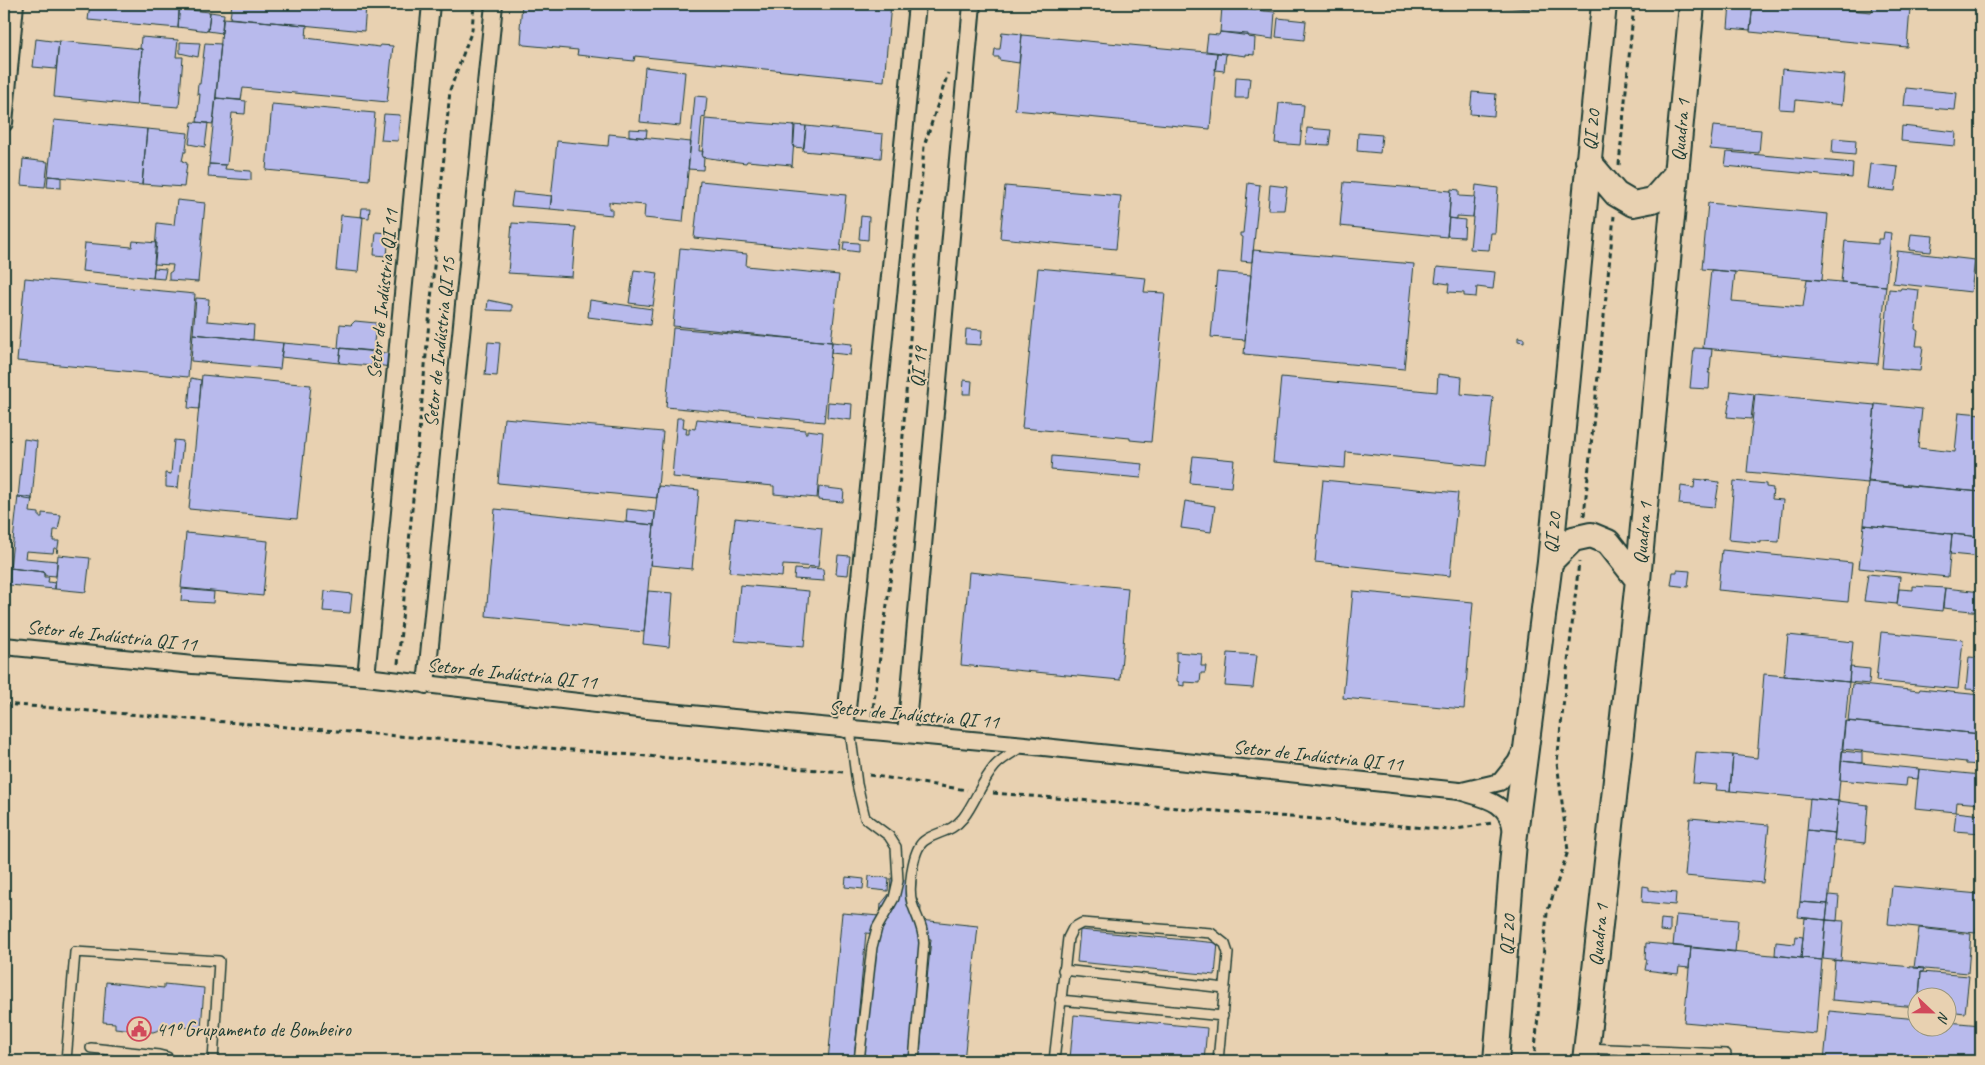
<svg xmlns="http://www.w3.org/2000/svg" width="1985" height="1065" font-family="Caveat,sans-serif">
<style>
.building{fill:#b8baec;stroke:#1f3d34}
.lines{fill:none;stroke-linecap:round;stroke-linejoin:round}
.lane-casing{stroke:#1f3d34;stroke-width:12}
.street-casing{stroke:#1f3d34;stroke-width:20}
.secondary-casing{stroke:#1f3d34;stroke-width:28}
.path{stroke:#1f3d34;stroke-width:3;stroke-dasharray:5 4;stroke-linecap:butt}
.lane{stroke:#e8d1b1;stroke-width:9}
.street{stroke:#e8d1b1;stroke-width:16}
.secondary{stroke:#e8d1b1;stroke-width:24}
.labels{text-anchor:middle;stroke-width:4;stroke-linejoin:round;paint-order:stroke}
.street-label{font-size:20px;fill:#1f3d34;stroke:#e8d1b1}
.poi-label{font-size:20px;fill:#1f3d34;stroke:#e8d1b1;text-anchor:start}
</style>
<rect width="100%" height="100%" fill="#e8d1b1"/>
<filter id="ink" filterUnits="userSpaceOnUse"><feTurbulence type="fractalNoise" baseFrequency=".02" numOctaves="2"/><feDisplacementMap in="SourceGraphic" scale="10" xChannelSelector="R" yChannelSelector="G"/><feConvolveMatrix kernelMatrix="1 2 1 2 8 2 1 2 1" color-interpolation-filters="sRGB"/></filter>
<g filter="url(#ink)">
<path class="building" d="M90,4h90l-2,24 -90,-8z
M232,4h112l22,2 -2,25 -134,-13z
M522,4h369l-7,77 -249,-25 -1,5 -57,-6 1,-5 -54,-5 -3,-2 1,-14 -2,-1z
M1470,4h60l-1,5z
M1730,4h23l-3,26 -22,-2z
M1753,4h26l93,8 1,-7 37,3 -3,39 -157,-15z
M1222,7l53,5 -2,27 -53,-7z
M179,9l31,3 -2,19 -30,-4z
M210,12l14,2 -2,19 -14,-2z
M223,18l84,7 -1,13 74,9v-2l13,1 -6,56 -144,-14 -2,12 -25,-2z
M1278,18l28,3 -2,19 -28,-3z
M1002,32l20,2 -3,29 -20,-3v-3h-5l1,-8h5z
M1220,32l28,2v3l7,1 -1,17 -8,-1v2l-40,-5 2,-17 11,1z
M1022,35l195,18 -7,76 -195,-19z
M141,37l37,3 -2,17h7l-4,50 -42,-3 5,-55h-2z
M36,39l23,3 -3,27 -23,-2z
M59,41l83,8 -5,56 -83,-8z
M180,42l20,1 -2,14 -18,-4z
M205,43l16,1 -8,80 -16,-2 3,-28h-3l1,-10h2z
M1217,53l9,1 -2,17 -9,-1z
M645,67l40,5 -5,54 -40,-4z
M1782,69l63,6 -3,30 -46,-5 -1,10 -16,-1z
M1236,77l14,1 -2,20h-13z
M1906,88l51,5 -2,17 -51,-4z
M1472,92l24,2 -2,22 -24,-2z
M695,96l12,1 -2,21 -3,-1 -3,34h4l-1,6h2l-1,13 -15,-1z
M216,98l30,3 -1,13 -13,-1 -5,52 -18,-1z
M1279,103l25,2 -4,40 -25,-2z
M272,104l103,9 -6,67 -103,-10z
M384,114l16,1 -2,26 -17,-1z
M705,119l90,7 -3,41 -1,-2 -44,-4 -1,2 -44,-6z
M54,120l93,9 -5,56 -94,-9z
M192,122l16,1 -3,24 -16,-3z
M794,125l12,1 -2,22 -11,-1z
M806,126l77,8 -2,24 -78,-7z
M1713,126l48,4 -2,23 -49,-4z
M1902,126l54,6 -1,14 -54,-5z
M1307,128l24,2 -2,15 -23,-1z
M147,129l41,4 -2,16v3h-2l-2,9 5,2 -3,24 -42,-3z
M629,129l18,1 -1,8 -17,-2z
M1358,133l24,2 -2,18 -23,-2z
M609,134l82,8 -8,80 -39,-4 1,-13 -36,-3v7h3v6l-62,-6 7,-68 51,5z
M1833,138l23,2 -1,15 -23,-2z
M1727,152l126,11 -1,15 -127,-12z
M23,159l25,3 -3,25 -24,-2z
M209,164l17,1 -1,4 26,2v9l-43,-3z
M1870,164l28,3 -3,24 -28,-3z
M48,176l13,1v11l-14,-1z
M700,181l146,14 -6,57 -146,-14z
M1344,182l107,9 -4,46 -107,-11z
M1248,183l12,2 -8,77 -11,-1 2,-24 -3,-1v-3h3z
M1270,185l17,2 -3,23h-16z
M1476,185l22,3 -3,45h-4l-2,17 -19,-1z
M1005,186l116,10 -5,53 -116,-11z
M1451,189l8,1v6l16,1 -2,20 -16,-1v3l-8,-1z
M513,192l39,4 -2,13 -39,-3z
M177,200l28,3 -7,79 -29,-2v-7l3,-2 1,-6 -19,-1 3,-41 17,2z
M1708,203l120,11 -6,66 -120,-11z
M362,208h8l-1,10 -8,-1z
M341,215l22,2 -5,55 -22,-2z
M861,216l8,1 -1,23 -9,-1z
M1449,218l16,2 -1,17 -17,-1z
M512,223l64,4 -4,50 -64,-4z
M376,232l13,1 -2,23 -13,-1z
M1884,232l7,1 -5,53 -45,-4 4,-41 33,3v-5h5z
M1911,234l22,2 -2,16 -22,-2z
M133,241l24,2 -4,35 -71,-7 3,-28 47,4z
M844,242l15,1v9l-16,-2z
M680,248l67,6 -1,12 93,9 -8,67 -158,-16z
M1253,250l161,14 -10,105 -160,-15z
M1897,251l78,9 -4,32 -78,-9z
M1437,267l58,5 -2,17 -16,-2 -1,10 -12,-1v-3l-16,-1 1,-8 -14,-2z
M154,268l12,1 -2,10 -11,-1z
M1038,268l108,10 -2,14 21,1 -14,149 -21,-2v-2l-108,-10z
M634,270l24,3 -5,33 -24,-3z
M1711,270l24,2 -3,29 71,6 4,-28 79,7 -8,78 -175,-16z
M1217,272l34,3 -6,65 -34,-3z
M25,278l170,16 -7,83 -171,-16z
M1901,288l18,2 -4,39 3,2 -2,15h7l-3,25 -38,-3 7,-79 11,1z
M196,298l13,1 -2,22 47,4 -1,15 -60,-6z
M488,300l24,5v6l-25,-1z
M590,300l62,9 -2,16 -62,-8z
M355,321l21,2 -2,20h5l-2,9 -39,-4 2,-24 11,1z
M673,328l159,14 -8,80 -158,-15z
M966,329l16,1 -1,15 -16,-1z
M193,334l90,9 -3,26 -89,-8z
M1518,337l6,1v4l-6,-1z
M488,342l12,1 -3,33 -12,-1z
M832,342l20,2 -1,11 -20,-2z
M283,343l58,5 -2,15 -58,-6z
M341,348l32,3 -1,15 -33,-3z
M1694,348l18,1 -2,20 -2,1h2l-2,3h2l-1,16 -19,-1z
M378,352l23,3 -3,13 -22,-3z
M1438,374l24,3 -1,17 32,3 -7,69 -140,-14 -1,16 -72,-6 8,-85 156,15z
M202,375l109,10 -14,134 -108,-10z
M191,378l10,2 -2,29 -11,-1z
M964,380l8,1 -1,13h-8z
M1731,391l23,3 -3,25 -24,-2z
M1755,394l120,11 -7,78 -121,-11z
M828,402l24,2 -1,16 -24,-3z
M1875,404l47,5 -4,39 37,4 4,-40 22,2v78l-113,-11z
M504,418l159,14 -6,66 -159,-15z
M677,418h7l-1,9 4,1 -1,6h3v-6l6,1 2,-10 108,11v3h2v-3l16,2 -6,66 -43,-4v-8l-102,-9z
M24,439l13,2 -5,59 -14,-2z
M174,440l9,1 -5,47 -12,-1v-9h-1v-5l6,1z
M1052,456l91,8 -2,14 -90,-8z
M1193,456l41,4 -3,27 -41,-4z
M1695,479l24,3 -4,25 -36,-3 2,-18 13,2z
M1323,480l135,13 -8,83 -135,-14z
M1734,481l32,3v3l7,1 -1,11 11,1 -4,42 -18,-1v2l-32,-3z
M1868,482l113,10v45l-117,-12z
M658,486l41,4 -7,79 -42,-4z
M819,487l25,3 -1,12 -25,-2z
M18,496l14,2 -2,14 9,1v4h3v-4l19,2 -3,15h-4l-1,11h6l-2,12 -1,-5h-2l-1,5 -27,-2 -1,7 32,3 -1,15 -12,-1v-3l-34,-4z
M1185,501l30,5 -4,26 -30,-4z
M495,509l159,16 -10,107 -158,-16z
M627,509l28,3 -1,13 -28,-3z
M735,518l87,10 -4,39 -35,-2 -1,12 -53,-5z
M1864,525l88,9 -4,43 -89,-9z
M186,533l82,8 -5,55 -82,-8z
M1952,534l29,3v20l-31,-3z
M1722,550l130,13 -4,39 -130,-12z
M58,555l32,3 -4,34 -31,-3z
M838,555l12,1 -2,19 -12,-1z
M10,568l34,4v5h5l-1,5 7,1v6l-46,-4z
M808,568l15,1 1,12 -30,-2 1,-10 12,1z
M1677,570l13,1 -2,16 -17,-2 2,-13h4z
M969,572l159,16 -8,92 -159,-15z
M1868,574l32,3 -3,27 -33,-3z
M740,585l69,6 -5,56 -69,-6z
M1913,586l32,2 -3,23 -45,-5 2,-17 14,1z
M1945,588l36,4v20l-38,-4z
M182,589l32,3 -1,11 -32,-2z
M325,591l27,3 -2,19 -27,-2z
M648,591l25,2 -4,54 -26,-3z
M1353,591l120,11 -9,107 -121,-11z
M1881,632l82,8 -5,49 -82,-8z
M1788,635l65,7 -4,40 -65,-6z
M1176,652l26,2 -1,12h5l-1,7h-4l-1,10 -16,-1v4l-5,-1v-3l-2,-1 1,-20h-2z
M1228,653l29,2 -4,33 -28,-2z
M1969,657l12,1v32l-15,-1z
M1850,667l20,2 -1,15 -20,-2z
M1764,674l85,8 -11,119 -108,-10 3,-36 24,3z
M1852,684l67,7 1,-2 61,6v39l-133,-13z
M1845,721l136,13v31l-15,-1v-2l-124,-13z
M1842,751l19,2 1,-2v12l-21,-2z
M1696,752l37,3 -3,36 -14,-1 1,-5 -24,-2z
M1841,761l78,8 -1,10 -11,-1 -1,8 -66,-6z
M1919,769l62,6v29l-24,-2 -1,10 -41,-4z
M1810,798l28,3 -3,32 -28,-3z
M1838,801l30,4 -3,38 -31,-3z
M1956,812l25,3v18l-27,-2z
M1690,818l79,7 -6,58 -78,-7z
M1807,830l28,3 -7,71 -28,-2z
M869,876l20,2 -1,13 -20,-2z
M846,877l18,2 -1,10 -18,-2z
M891,878l25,3 -1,15 6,11 -1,13 58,6 -14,135h-45l12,-122 -10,-1 -12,123h-45l12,-127 -10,-1 -12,128h-26l14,-148 38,3 1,-12 9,-11z
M1643,886l6,1v3l27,3 -1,12 -33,-3z
M1892,886l87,8 -3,39 -88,-9z
M1829,895l10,1 -2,25 -11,-1z
M1800,902l28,2 -2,16 -28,-3z
M1676,915l62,5 -3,32 -62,-6z
M1805,918l21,2 -4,40 -21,-2z
M1661,919l9,1v12l-10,-1z
M1826,920l18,1 -3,40 -18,-2z
M1919,928l52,6 -3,39 -54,-5z
M1080,930l138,13 -3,32 -138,-13z
M1796,936l7,1 -2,21 -26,-3 1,-13 19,2z
M1646,943l45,4 -2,21 -10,-1 -1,7 -33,-4 2,-11h-2z
M1691,947l131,13 -6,74 -132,-12z
M1835,960l89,8 -1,4h-2l-3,35 -86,-7z
M1921,972l48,4 -4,37 -17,-2v-13h-29z
M106,982l58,6v-4l40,4 -3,41 -38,-4 -4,5 -6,2 -38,-4v-5l-12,-1z
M1829,1011l89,8v9h30v-6l33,3v36h-157z
M1074,1015l133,13 -3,33h-105l-29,-2z"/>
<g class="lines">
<g class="lane-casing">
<path id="lane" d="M850,730l7,54 8,34 24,18 7,11 2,34 -4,17 -17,30 -5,19 -13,114
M1063,970l162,18
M1060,1000l163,16
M91,1048l68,7 8,2 5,4
M1586,1048l140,6
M66,1061l9,-109 144,9 -6,100
M914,1061l10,-118c-1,-18 -7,-24 -12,-40 -4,-13 0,-53 12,-62 13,-10 27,-8 39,-23 12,-15 18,-36 32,-52 7,-8 19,-14 28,-20
M1054,1061l14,-123 5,-10 9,-5 129,10 14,11 3,9 -10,108"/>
</g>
<g class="street-casing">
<path id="street" d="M4,123l11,-119
M4,646l189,19 173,12 281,33 378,35 434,46c26,8 49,10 53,40
M366,677l65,-673
M426,685l68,-681
M845,729l72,-725
M906,734l66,-730
M1462,791l38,-9 16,-20 7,-14"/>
</g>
<g class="secondary-casing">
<path id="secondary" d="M1588,161l28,33 17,10 20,-4 23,-26
M1550,562l23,-23 18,-4 17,7 30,38
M1496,1061l18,-219 36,-280 54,-558
M1585,1061l53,-481 54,-576"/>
</g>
<path class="path" d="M1619,165l15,-161
M1584,516l30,-300
M398,664l52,-574 22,-60 2,-26
M4,704l839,68
M872,716l23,-171 29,-399 24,-73
M869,775l98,15
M993,793l458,37 41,-7
M1534,1061l13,-148 21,-62 -11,-89 22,-200"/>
<use href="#lane" class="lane"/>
<use href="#street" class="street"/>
<use href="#secondary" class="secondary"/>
</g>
</g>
<defs>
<g id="civic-ring" transform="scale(1.25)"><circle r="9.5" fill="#e8d1b1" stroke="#d1495b" stroke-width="1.5"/><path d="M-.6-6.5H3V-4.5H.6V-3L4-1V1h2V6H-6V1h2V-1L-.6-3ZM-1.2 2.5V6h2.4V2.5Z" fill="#d1495b"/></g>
</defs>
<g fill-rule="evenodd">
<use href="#civic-ring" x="139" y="1029"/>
</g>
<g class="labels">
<g class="street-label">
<text transform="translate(1591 130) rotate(-84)" y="7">QI 20</text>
<text transform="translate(1680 130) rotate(-85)" y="7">Quadra 1</text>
<text transform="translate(382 294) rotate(-84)" y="7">Setor de Indústria QI 11</text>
<text transform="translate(439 342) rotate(-84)" y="7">Setor de Indústria QI 15</text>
<text transform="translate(918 367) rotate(-85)" y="7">QI 19</text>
<text transform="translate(1552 533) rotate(-84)" y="7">QI 20</text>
<text transform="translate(1642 533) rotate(-85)" y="7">Quadra 1</text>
<text transform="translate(112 635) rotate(6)" y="7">Setor de Indústria QI 11</text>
<text transform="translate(512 673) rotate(6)" y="7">Setor de Indústria QI 11</text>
<text transform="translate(914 714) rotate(5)" y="7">Setor de Indústria QI 11</text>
<text transform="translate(1318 755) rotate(6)" y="7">Setor de Indústria QI 11</text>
<text transform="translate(1507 935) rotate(-86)" y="7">QI 20</text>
<text transform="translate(1598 935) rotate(-84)" y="7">Quadra 1</text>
</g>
<g class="poi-label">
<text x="156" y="1036">41º Grupamento de Bombeiro</text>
</g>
</g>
<rect width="1985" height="1065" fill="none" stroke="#e8d1b1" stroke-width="20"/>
<rect x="10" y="10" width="1965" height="1045" fill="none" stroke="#1f3d34" stroke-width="2" filter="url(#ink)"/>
<g transform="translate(1932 1012) rotate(112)"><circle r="24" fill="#e8d1b1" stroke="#98967f"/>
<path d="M0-4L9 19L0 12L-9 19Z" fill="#d1495b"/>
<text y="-8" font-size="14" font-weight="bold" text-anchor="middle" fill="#1f3d34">N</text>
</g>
</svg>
